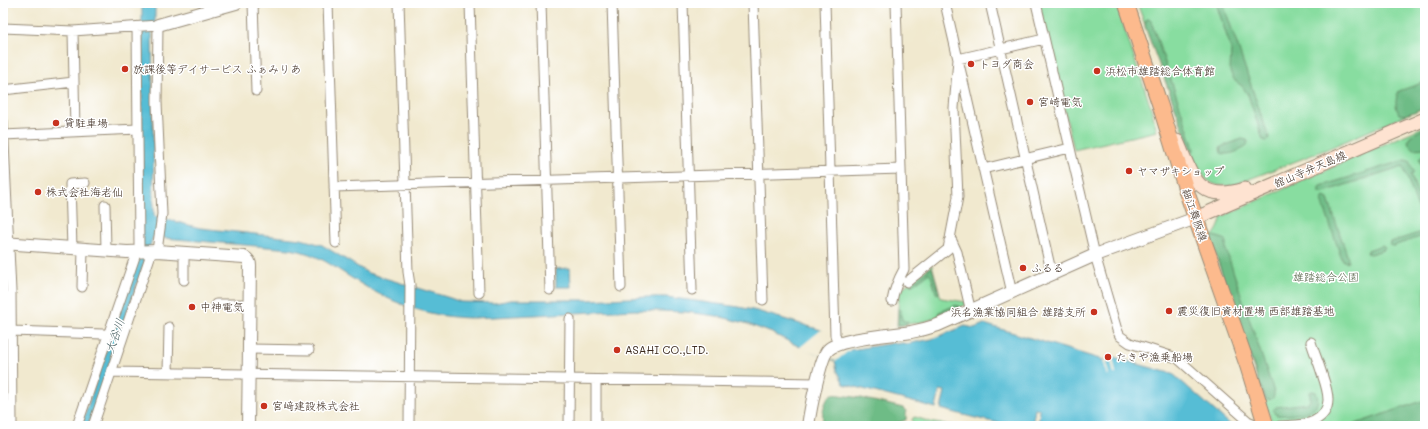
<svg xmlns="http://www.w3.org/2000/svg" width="1428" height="429" font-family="Mali,'Klee One',sans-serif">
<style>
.green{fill:#88dda0;stroke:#62845f}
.forest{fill:#6ebc86;stroke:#547352}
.water{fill:#57bdd5;stroke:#49747a}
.pier{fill:#f1e9cf}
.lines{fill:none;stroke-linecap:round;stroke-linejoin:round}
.minor-casing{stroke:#968a76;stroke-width:11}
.tertiary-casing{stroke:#968a76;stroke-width:14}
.secondary-casing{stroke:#968a76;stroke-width:15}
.primary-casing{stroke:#968a76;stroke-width:17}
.minor{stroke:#fff;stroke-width:9}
.tertiary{stroke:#fff;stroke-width:12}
.secondary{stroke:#fee3d1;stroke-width:13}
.primary{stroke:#fcba8d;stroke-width:15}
.poi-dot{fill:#c8321e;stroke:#fff;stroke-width:1.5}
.labels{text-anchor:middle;stroke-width:3;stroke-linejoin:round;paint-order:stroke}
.poi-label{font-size:11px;fill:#3b2a1e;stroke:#fff;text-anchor:start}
.street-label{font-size:11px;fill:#3b2a1e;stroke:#fff}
.park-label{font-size:11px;fill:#526045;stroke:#fff}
.water-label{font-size:12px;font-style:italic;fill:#455d5e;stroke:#fff}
</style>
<rect width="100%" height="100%" fill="#fff"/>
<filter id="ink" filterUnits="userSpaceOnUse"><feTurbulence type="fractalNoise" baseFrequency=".025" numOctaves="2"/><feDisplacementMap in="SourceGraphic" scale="8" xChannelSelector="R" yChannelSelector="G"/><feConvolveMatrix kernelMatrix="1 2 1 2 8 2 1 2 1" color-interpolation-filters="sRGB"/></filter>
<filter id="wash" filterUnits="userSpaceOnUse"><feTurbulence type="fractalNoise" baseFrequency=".012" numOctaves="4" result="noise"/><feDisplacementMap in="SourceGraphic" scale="16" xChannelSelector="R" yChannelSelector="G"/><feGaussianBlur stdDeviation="0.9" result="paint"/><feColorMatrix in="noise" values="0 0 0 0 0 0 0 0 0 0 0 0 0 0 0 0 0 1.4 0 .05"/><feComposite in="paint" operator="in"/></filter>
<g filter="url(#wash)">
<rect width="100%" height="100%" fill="#f1e9cf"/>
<path class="green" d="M1039,3h77l35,105 6,23 -83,19z
M1137,3h288v104l-100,43 -86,33c-22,7 -33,1 -43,-19z
M1425,126v300h-152l-63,-188c6,-4 11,-14 11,-21z
M932,265l9,33 25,4v3l-39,16 -30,5 1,-19 2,-17z
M3,380h5v24h-5z
M915,417l19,6 28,3h-48l-2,-6 1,-2z"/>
<path class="forest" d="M1216,3h7l46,135 -2,3 -4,-1 -15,-45 -6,-9 -7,-5 -5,-9 1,-23z
M1147,19h2l2,2 41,121 2,8 -1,1 -2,-1 -46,-123v-4z
M1425,82v25c-8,3 -18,10 -26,7 -4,-7 -4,-16 0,-23z
M1425,128v20l-12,1 -4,-4 -1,-5 2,-4z
M1242,139l5,1 1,2 -2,5c-7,4 -17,9 -25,6l-1,-5 3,-2z
M1422,156l3,1v23l-6,-21z
M1405,160l4,1 5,11 -3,3 14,41v13l-22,-63 -79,26h-5v-5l2,-1z
M1324,197l4,2 20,59v3l-2,1 -4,-2 -20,-59v-2z
M1419,233l2,1 -1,3 -27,9 -3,-1 1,-3z
M1214,236l10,3 2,2v9l48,142c1,6 -3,9 -9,7l-54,-158 1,-3z
M1382,245l3,2 -2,3 -13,4 -3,-1 1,-3z
M932,267l7,25 -1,2 -2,-1 -5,-18 -2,-2 -16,12h-3z
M956,305l3,1 -1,2 -18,8 -2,-1 1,-3z
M898,309l3,1 1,10 6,2c-1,3 -8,4 -10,2z
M1312,391l4,1c8,19 -14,22 -27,23 -5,0 -11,2 -15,-2l-1,-3 3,-3 32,-4 2,-3v-8z
M832,394l29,4 42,10 3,3v9c-19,9 -59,6 -80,4l-3,-2c-2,-8 2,-24 9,-28z
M1425,400v26h-74l4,-2z"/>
<path class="water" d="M142,3h13v18l-3,10 2,185 46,12 101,11 21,6 46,28 82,25 11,4 34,1 16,-3h77l60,-3h18l73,10 18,4 64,19 28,20 45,-7 1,1 8,-1 3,1 26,-5 33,-13 9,2 10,-4 119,36 10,-3 60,17 59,52h-194l2,-16 -5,-1 -3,17c-31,0 -60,-9 -91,-17l4,-18 -5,-1 -4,18 -92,-24 -7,-14 -2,-9 -35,-14 -28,-14 -27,-10 -28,-7 -31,-4 -51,-2 -162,8c-41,0 -80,-14 -115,-36 -25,-15 -38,-28 -68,-33l-137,-12 -65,189h-7l61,-182z
M570,268l1,19h-15v-18z"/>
<path class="pier" d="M821,330l7,2 21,15 12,-2 4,2 -14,2 -15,12 -37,-13z
M1113,357l3,17h-2l-3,-12 -1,-1 -4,2 3,12 -1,1 -5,-16z"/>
</g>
<g filter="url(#ink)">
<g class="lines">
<g class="minor-casing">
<path id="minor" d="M253,3l3,88
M328,3l8,240
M399,3l9,269 2,13 -1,141
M470,3l9,290
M541,3l9,287
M612,3l9,284
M683,3l9,287
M753,3l10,297
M825,3l10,332 3,9
M945,3l67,290
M990,3l62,272
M1036,3l59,252 22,75 3,6 10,7 47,15 71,63 11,5
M3,28l70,3 85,-6 -1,77 5,112 -5,37
M73,31l2,101
M3,90l71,-8
M3,121l8,170 1,135
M3,135l135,-6
M983,169l87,-21
M334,187l567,-18
M105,205l1,45
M949,241h3l5,11 14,60
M72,248l-2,-64 15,-1
M184,280v-27
M907,282l41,-33 10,-52 -4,-89 4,-49 86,-20
M82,287l1,-38
M892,301c2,-12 6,-21 12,-32l-8,-266
M216,304h34
M11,331l92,3 5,1
M249,349l60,1
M111,372l706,11
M168,373l1,-46
M77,426l62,-181 -2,-218
M93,426l59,-175
M569,426l1,-107
M596,426v-46
M1280,426c10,-1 24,0 34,-5 22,-11 13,-32 7,-50 -3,-10 -7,-19 -10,-29"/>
</g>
<g class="tertiary-casing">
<path id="tertiary" d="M158,25l78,-22
M3,243l124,9 30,-1 87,6c4,2 6,4 6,9l-2,160
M808,426c2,-14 12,-68 20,-76 11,-12 66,-15 83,-18 10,-2 18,-4 27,-7l157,-70 101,-37"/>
</g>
<g class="secondary-casing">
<path id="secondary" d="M1177,141c16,36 21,63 68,48
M1196,218l229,-99"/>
</g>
<g class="primary-casing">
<path id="primary" d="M1126,3l34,102 28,91 60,171 18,59"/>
</g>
<use href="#minor" class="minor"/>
<use href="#tertiary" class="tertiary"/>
<use href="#secondary" class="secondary"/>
<use href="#primary" class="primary"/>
</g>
</g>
<g class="poi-dot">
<circle cx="971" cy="64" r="4"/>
<circle cx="125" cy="69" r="4"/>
<circle cx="1097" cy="71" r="4"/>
<circle cx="1030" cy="102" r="4"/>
<circle cx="56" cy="123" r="4"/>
<circle cx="1129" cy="171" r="4"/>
<circle cx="38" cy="192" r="4"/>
<circle cx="1023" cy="268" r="4"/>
<circle cx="192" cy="307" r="4"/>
<circle cx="1169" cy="311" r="4"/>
<circle cx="1094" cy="312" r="4"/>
<circle cx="617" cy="350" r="4"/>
<circle cx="1108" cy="357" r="4"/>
<circle cx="264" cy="406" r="4"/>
</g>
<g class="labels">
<g class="poi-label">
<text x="979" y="68">トヨダ商会</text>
<text x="133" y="73">放課後等デイサービス ふぁみりあ</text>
<text x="1105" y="75">浜松市雄踏総合体育館</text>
<text x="1038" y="106">宮崎電気</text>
<text x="64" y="127">貸駐車場</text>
<text x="1137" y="175">ヤマザキショップ</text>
<text x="46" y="196">株式会社海老仙</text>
<text x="1031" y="272">ふるる</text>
<text x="200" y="311">中神電気</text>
<text x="1177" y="315">震災復旧資材置場 西部雄踏基地</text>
<text x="1086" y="316" text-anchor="end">浜名漁業協同組合 雄踏支所</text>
<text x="625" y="354">ASAHI CO.,LTD.</text>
<text x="1116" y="361">たきや漁乗船場</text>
<text x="272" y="410">宮﨑建設株式会社</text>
</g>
<g class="street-label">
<text transform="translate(1310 169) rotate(-23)" y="4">舘山寺弁天島線</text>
<text transform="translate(1195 215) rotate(71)" y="4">細江舞阪線</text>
</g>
<g class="park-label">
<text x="1326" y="281">雄踏総合公園</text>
</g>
<g class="water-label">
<text transform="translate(115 336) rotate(-71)" y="4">大谷川</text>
</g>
</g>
<rect width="1428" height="429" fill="none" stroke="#fff" stroke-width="16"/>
</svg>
